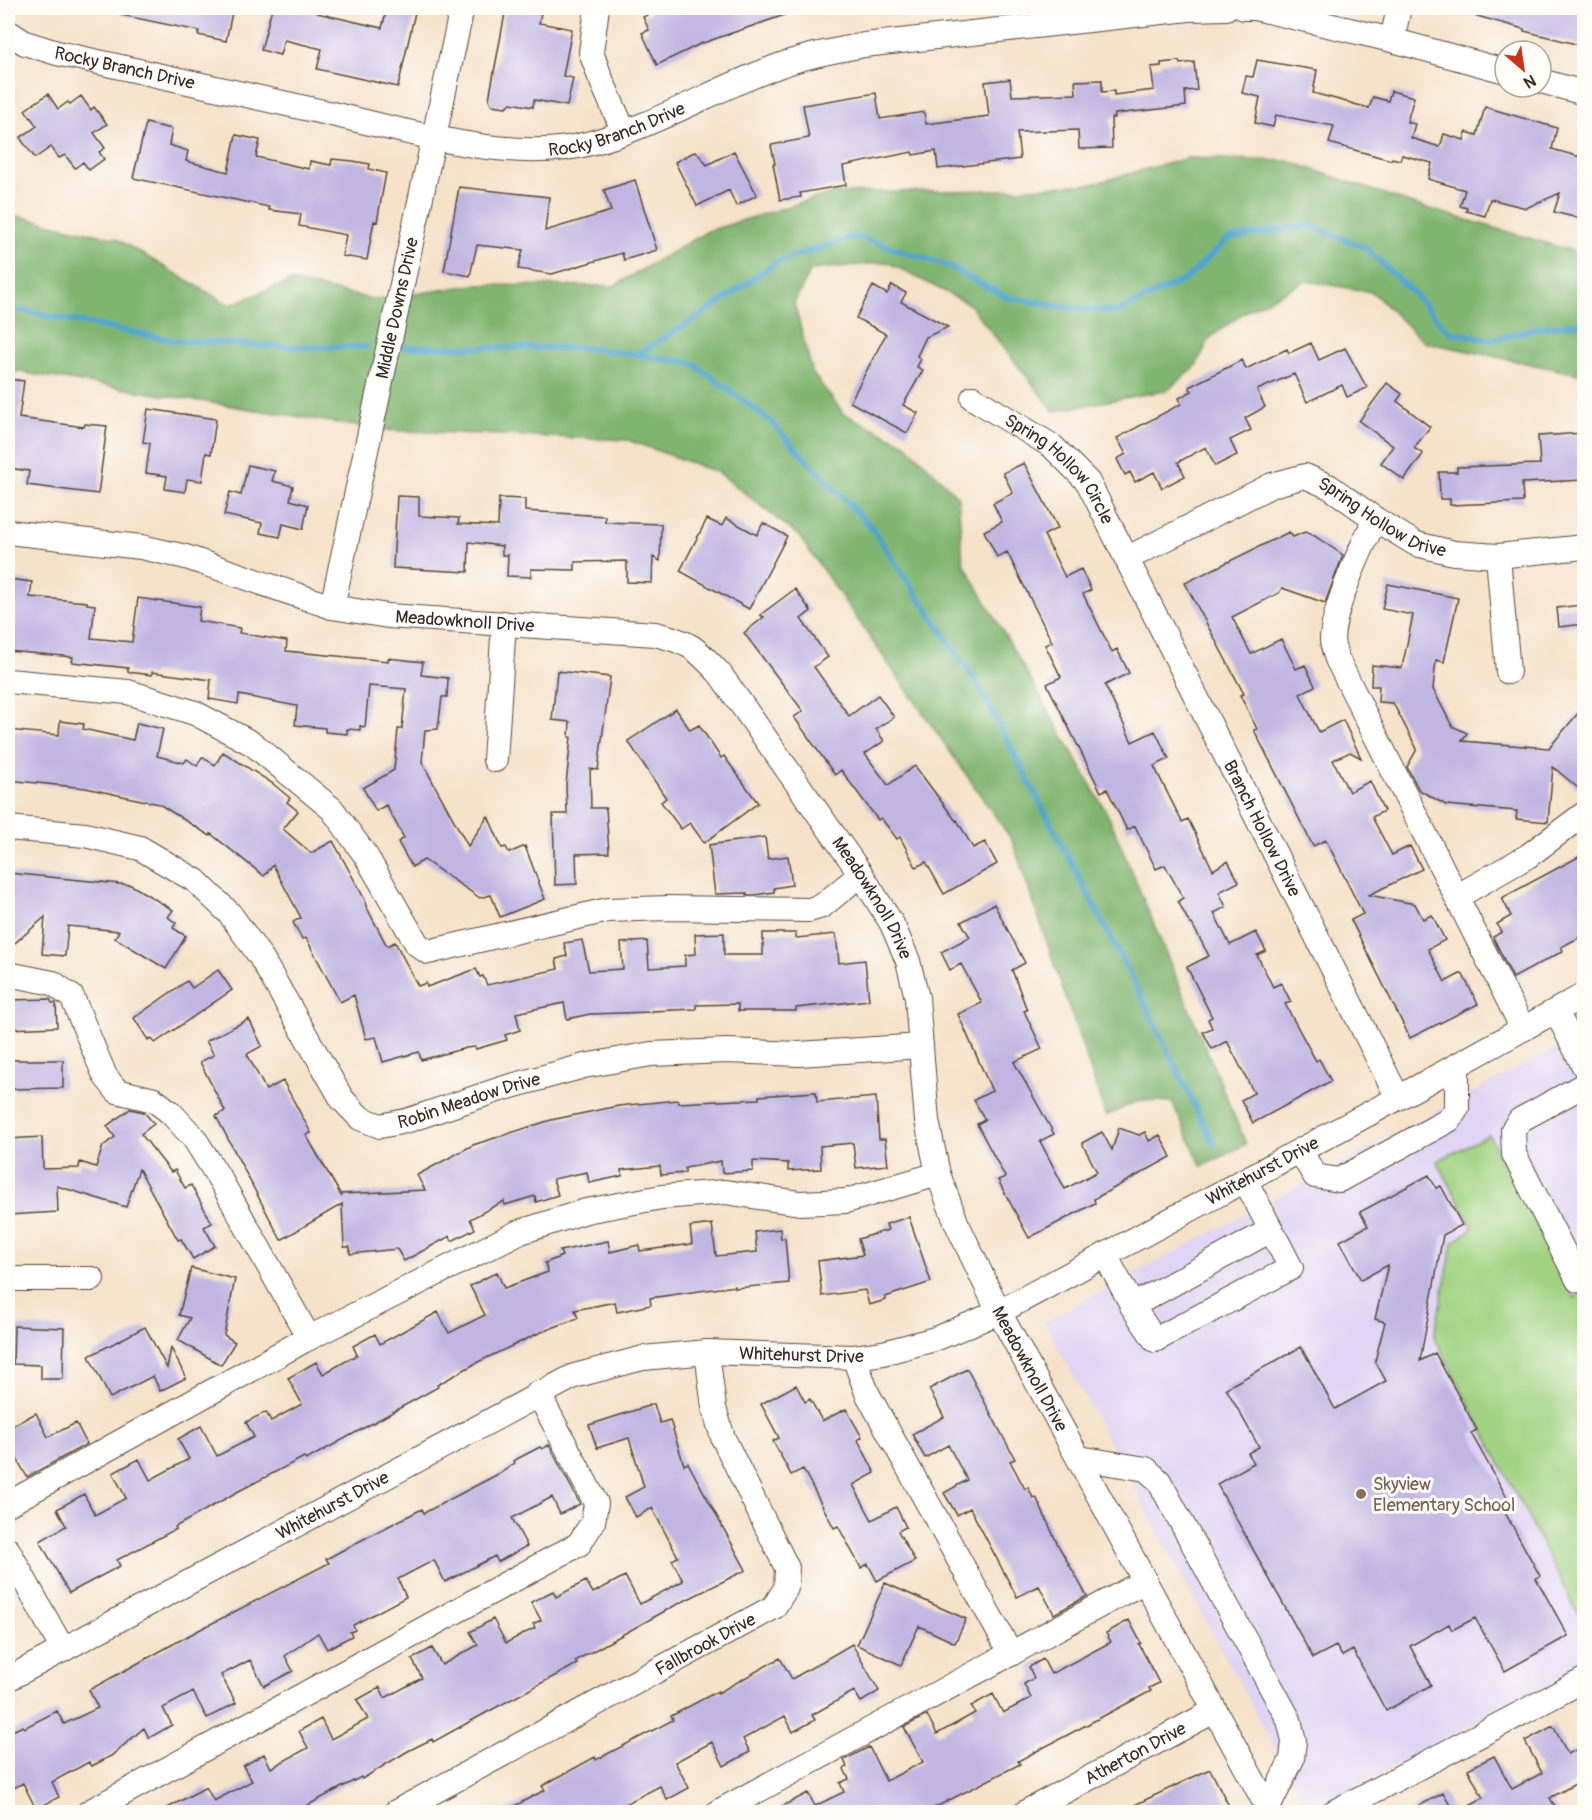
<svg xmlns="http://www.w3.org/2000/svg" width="1592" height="1820" font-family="Pangolin,sans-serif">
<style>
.built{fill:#e0d4f4}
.green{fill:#a1d382;stroke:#6e7e50;stroke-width:1.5}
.forest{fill:#80b570;stroke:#5e7047;stroke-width:1.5}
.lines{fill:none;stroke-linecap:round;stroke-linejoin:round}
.stream{stroke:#4fa5cc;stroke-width:6}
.building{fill:#bfb6e2}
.minor-casing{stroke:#574638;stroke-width:26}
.minor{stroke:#fff;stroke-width:24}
.education-dot{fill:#8d6e63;stroke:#fdfcf7;stroke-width:2}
.labels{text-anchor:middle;stroke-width:6;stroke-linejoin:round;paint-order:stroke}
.street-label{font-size:18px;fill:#3b2a1e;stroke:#fdfcf7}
.education-label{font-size:18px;fill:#785e54;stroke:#fdfcf7;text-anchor:start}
</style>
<rect width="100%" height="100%" fill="#fdfcf7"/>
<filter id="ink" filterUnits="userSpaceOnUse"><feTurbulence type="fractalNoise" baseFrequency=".0167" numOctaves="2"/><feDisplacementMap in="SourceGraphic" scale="12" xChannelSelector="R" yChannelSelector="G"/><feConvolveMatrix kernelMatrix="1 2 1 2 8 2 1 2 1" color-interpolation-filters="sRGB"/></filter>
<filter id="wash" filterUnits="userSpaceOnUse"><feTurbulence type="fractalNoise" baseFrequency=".008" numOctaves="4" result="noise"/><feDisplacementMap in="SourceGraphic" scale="24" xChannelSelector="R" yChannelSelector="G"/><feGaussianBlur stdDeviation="1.35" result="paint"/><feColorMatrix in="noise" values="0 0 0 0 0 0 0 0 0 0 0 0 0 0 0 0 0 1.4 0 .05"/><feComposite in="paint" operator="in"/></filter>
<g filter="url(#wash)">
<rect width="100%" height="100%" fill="#f5e2c9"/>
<path class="built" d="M1584,1033v632l-275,147 -265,-490z"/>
<path class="green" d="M1489,1135l85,163 10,-5v332l-150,-289 19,-93 20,-15 -36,-67z"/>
<path class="forest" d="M1188,158l100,3 128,44 168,49v121l-160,-33 -52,-50 -66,-11 -60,30 -36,27 -15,29 -27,23 -114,21 -85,-107 -82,-42 -76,8 -17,33 19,71 31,40 62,30 52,53 5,65 145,253 138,329 -44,23 -30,-65 -32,-2 -34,16 -94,-276 -213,-304 -80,-63 -91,-33 -247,-10 -373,-60v-156l109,25 112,66 62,-24 85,19 97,-15 141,1 94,-55 124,-38 167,-3 92,-6z"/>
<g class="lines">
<path class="stream" d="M8,308l163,32 116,7h80
M402,347l189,1 102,15 75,56 103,108 106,156 158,301 79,161
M636,355l69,-42 70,-50 81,-27 92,30 58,31 66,11 45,4 69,-33 42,-40 82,-14 56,23 48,46 35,38 44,8 43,-12 48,-5"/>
</g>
<g id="blocks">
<path class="building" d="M122,8h111l-7,33 -28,-6 1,-4 -78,-16z
M272,8h47l-2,5 65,15 5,-20h29l-18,79 -81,-18 5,-20 -38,-9 -4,15 -19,-5z
M506,8h36l-3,15 33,6 -9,47 10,2 -6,28 -33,-6 -1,7 -22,-4 -5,4 -14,-2 -3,-6z
M648,8h150l1,2 -99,34 -43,21 -15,-32 7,-3 -6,-13 8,-4z
M1467,8h117v38l-60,-15v-2l-58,-16z
M1257,60l60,10 -4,23 56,15 4,-11 15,4 3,-10 23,6 -7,25 8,2 -4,14 29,9 4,-13 20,6 2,-8 11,3 8,-28 72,21 -5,21 32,9v51l-2,10 -28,-7 6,-19 -34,15 -36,-9 -5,17 -19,-5 1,-3 -7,-2 5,-16 -37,-11 4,-16 -30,-8 -2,5 -8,-2 -1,2 -62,-17 5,-17 -58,-11 -3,12 -18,-4 5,-26 -18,-4 4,-17 7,1z
M1179,61l1,3 14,-2 3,28 -12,1 1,15 -71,8v4h-4l1,30 -33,1 -1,-19 -61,2 3,27 -82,10 -2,-18 -23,4 -1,-3 -69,14 3,19 -46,8 1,4 -21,3 -7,-36h2l-4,-19 38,-7 -6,-33 73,-12 4,26 44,-7 2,12 63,-8 -4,-34 25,-3 2,17 64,-2 -1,-13 27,-1v12l12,-1v4l40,-5 -3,-23 10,-1v-3z
M48,94l10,15 10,-7 2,2 11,-8 10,14 3,-3 13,17 -13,9 11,15 -6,4 5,7 -15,11 -6,-8 -8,6 -10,-13 -6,3 -8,-11 -16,11 -15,-20 17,-12 -12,-16z
M146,123l26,6 -3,16 19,6 -2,10 42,11 8,-37 24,5 -4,17 53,12 1,-8 21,4 1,-6 21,2 17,3 -1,5 17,4 -9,49 -3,-1 -7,39 -25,-4 4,-21 -47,-9 2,-12 -32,-4v-3l-136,-29z
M696,151l11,14 27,-14 23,44 -21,11 -7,-16 -32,16 -22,-44z
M635,180l22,70 -33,10 -2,-7 -70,21 -34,-5 5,-19 -46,-5 -7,31 -26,-5 15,-84 90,10 -4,34 66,-20 -7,-21z
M892,285l14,8 -5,9 47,25 -22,10 -9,19 4,3 -4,8 6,3 -20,35 15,8 -11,20 -57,-31 36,-68 -30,-16 17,-32 14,8z
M1311,343l8,17 26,-12 22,40 -20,9 -5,-12 -35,17 -13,-28 -37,16 8,17 -20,11 6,12 -21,10 7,15 -22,11 -9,-19 -28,15 7,14 -23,12 -8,-16 -19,10 -5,-10 -5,3 -8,-16 9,-5 -9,-16 64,-34 -2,-6 13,-7 -3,-4 53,-27 4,9 41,-20 2,4z
M8,379l16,2 -5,37 65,9 1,-3 22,2 -9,68 -71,-9 2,-14 -21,-3z
M1387,383l15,11 -5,7 33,26 -16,21 9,6 -19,26 -23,-17 12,-17 -34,-25z
M148,409l68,10 -5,35 -5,-1 -4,28 -15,-2 -2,13 -20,-3 2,-13 -21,-3 4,-30 -7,-1z
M1584,433v47l-62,3 1,19 -73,3v-6h-10l-1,-27h18v-5l83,-3 -2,-28z
M1024,463l34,65 -14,7 21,42 16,-8 10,21 -8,4 29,58 5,-3 12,24 -24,12 27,57 23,-11 14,28 -15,7 28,56 6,-3 25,51 15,-9 11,21 -20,10 7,15 -12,6 16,32 26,-13 10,19 -9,4 16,32 8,-4 10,19 -6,2 31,57 3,-2 12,22 -78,42 -12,-23 13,-7 -27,-52 -15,8 -9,-17 9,-4 -4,-9 4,-2 -25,-50 22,-11 -17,-32h-2l-12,-23 5,-3 -18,-33 -9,4 -21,-43 -8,4 -20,-41 -6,3 -54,-108 14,-7 -16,-32 7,-3 -45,-90 -10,5 -13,-26 18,-9 -9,-19 20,-10 -10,-20z
M248,465l27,6 -3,10 21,5 -3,14 18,5 -5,24 -20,-5 -3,13 -20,-4 2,-10 -38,-8 6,-23 11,3z
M397,496l22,1v19l40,2 -1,6 40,2 1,-28 26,1v12l80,5v6l56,2 -1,37 -7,-4 -1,26 -25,-1v-21l-52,1v8l-44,-1v8l-24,-1 1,-21h-6v-9l-33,-4 -1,30 -75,-4z
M726,518l31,17 6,-12 24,13 -38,73 -69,-38 27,-52 15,7z
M1289,532l4,5 12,-5 8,3 30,20 -18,48 -43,-15 -3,5 -47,24 19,37 30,-15 15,30 9,-4 10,21 -15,8 19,38 24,-12 18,38 -11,-6 -17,8 16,32 21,-11 14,30 -12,6 20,38 18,-9 12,23 -53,26 46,9 8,15 9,-4 13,25 -17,9 17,33 17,-9 16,31 -68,34 -59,-118 12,-6 -37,-74 -13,6 -59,-116 3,-1 -17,-34 4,-1 -59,-111z
M8,579l24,3 -2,15 57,5v2l8,1 -4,33 41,4 6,-44 62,9 -2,14 42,7 -1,5 48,8 -1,10 102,10v-3l35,4 -2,13 27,3 -1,19h-5l-4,32 -13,1 -3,32 46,84 20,-30 14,32 4,-1 3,6 16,-7 20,53 -45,18 -9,-22 -11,3 -56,-38 -12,7 -14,-25 6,-4 -18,-33 -10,6 -13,-23 31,-18 4,-41h4l4,-40 -37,-3 -4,41 -5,-1v4l-13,-1v5l-22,-2v-4l-30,-3 2,-19 -58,-11 -1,9 -29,-5 2,-19 -59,-8v3l-24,-3v-4l-56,-6 1,-5 -65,-6z
M1388,584l70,14 -14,64 -8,-2 -3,29 19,37 15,7 -5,8 87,7 35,-42v87l-31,-26 -5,55 -32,-3 1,-8 -71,-6 -27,-15 -12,-23 10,-18 -24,-46 -15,-1 1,-16h-8l1,-21 30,3 11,-53 -31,-6z
M795,589l16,22 -10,8 27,38 -14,10 35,49 29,-21 16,22 -18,12 8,12 -19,13 23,31 27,-19 41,55 1,-1 16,28 12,-6 12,22 -53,30 -18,-32 -10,5 -16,-30 -3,2 -16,-21 -3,2 -37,-50 -6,5 -41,-58 9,-6 -59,-78 20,-16 -4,-2z
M1581,605l3,19 -25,3 -2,-19z
M557,671l53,6 -12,93 -8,-1 1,39h15l3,45 -33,1 1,30 -22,1 -2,-71h14l-1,-29 5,-48h-2l1,-15 -18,-2z
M676,709l14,21 9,-5 22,33 3,-2 34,47 -54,40 -14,-20 -9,6 -20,-27 5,-4 -38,-57z
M60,721l24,3 -1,5 50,11 4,-17 26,6 -6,27 27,7 3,-4 10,7 5,-9 13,8 8,-13 49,31 18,15 -3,4 11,9 -15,18 28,24 22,-12 32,59 1,6 21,40 8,-4 23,44 8,-3 1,4 49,-18 4,8 3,-1 4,9 71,-16 -2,-10 11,-3 -3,-13 18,-3 7,31 34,-2 -2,-26 26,-2 2,27 36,-2v-11l11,-1 -1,-20 29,-1v22h39v-22h33v5l40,-4 3,29 26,-3 4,40 -73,8v3h-58v-7l-42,1v4l-44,2v1l-62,2 -23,5 -3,-16 -48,10 4,17 -15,5 2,5 -31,9 -1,-2 -9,1 -45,12 -2,-8 -36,10 -7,-25 -10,2 -12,-44 -14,7 -34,-64 -4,1 -9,-17 8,-4 -28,-53 -9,11 -53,-42 -1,2 -51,-32 -73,-16 -78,-8v-50l51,5z
M765,837l3,22 20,-3 4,29 -18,3v4l-19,3h-8v-2l-32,1 -6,-49z
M1584,854v81l-23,12 2,4 -50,27 -20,-41 9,-5 -5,-8 14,-8 -9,-18z
M8,873l123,12 42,25 -5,7 8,6 -3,5 13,8 -20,33 -51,-31 4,-7 -51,-5 -3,30 -23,-2 3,-37 -37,32z
M994,904l31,59 -13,7 15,40 -3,1 18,38 -28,13 40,72 -14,7 25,48 32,-17 -15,-29 20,-11 10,18 7,-22 20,7 6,-3 4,9 11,-6 11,22 -77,42 1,4 -66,35 -31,-58 7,-3 -28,-53 8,-4 -11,-20 18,-9 -34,-77 24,-11 -21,-39 -11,6 -9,-18 29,-15 -9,-15z
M218,970l14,20 -77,53 -4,-5 -3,2 -14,-22 53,-37 5,7z
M50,999l2,4h4l1,24 -49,2v-29z
M249,1019l13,27 -15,8 19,36 17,-9 28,52 -5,2 36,62 -1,-3 84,-4 -8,-15 56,-30 78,-25 67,-14 60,-6v3l81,-4v-3l42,-3 15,-1 1,10 59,-5 3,42h6l3,26 -32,3 -3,-25 -33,3 1,23 -33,2v-8l-35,-2v10l-31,2 -1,-12 -36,7v5l-24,2 -1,-9 -39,4 1,6 -33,7 -2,-11 -34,7 5,16 -22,7 -1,-6 -30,9 -1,-4 -34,18 5,10 -23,12 -2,-5 -46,25 -7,-12 -47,5v-7h-6l-2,-43 -61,36 -65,-124 9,-5 -25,-49 14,-7 -8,-14z
M8,1060h55v28l-55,1z
M130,1109l14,3 10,12 -13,10 30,38 4,-2 10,18 6,-3 21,38 -8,4 11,19 -22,13 -12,-20 -3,1 -39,-71 -13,38 -69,-21 1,26 -50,3v-76l34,-2 1,32 36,-1 1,-6 16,5 7,-21 12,-9 -8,-11z
M1429,1175l7,13 5,-2 21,39 -19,10 -23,126 15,-8 42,77 -6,3 39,70 -8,4 38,69 -4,2 32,58 -63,35 -30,-53 -23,12 -3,-6 -39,22 21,39 -45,26 -33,-61 -11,6 -6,-10 -23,12 -96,-174 37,-21 -6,-10 11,-6 -33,-59 75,-41 34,62 51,-28 -11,-20 10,-39 -10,-3 13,-54 -27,15 -21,-39 28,-15 -8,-14z
M909,1217l22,65 -46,15 1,3 -17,5 -4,-15 -43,6 -4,-35 45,-6 -5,-16 30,-9 -2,-6z
M712,1224l4,32 41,-4 -2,-20 25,-3 1,10 4,-1 4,45 -54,5v-2l-85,12 1,7 -34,7 -2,-10 -40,8 3,8 -39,15 -61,29 -41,23 1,2 -132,73 -2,-3 -67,35 -62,35 1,2 -59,31 3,6 -51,27 -29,-52 26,-15 -9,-17 27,-15 11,21 31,-17 -13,-25 26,-14 11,21 39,-21 -11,-20 23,-13 16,30 37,-19 -8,-15 20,-10 5,9 31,-17 -14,-26 28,-16 7,12 34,-19 -4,-9 22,-12 5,10 58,-32 11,21 36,-18 -15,-29 27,-14 7,16 44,-16 -3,-9 17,-7 -2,-5 48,-10 2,11 29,-7 1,6 52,-7 -2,-17z
M191,1268l44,11 -11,56 11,7 -14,23 -43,-25 12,-22 -11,-3z
M14,1326l50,2 -1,51h-22v-14l-28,-1z
M145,1327l22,41 4,-20 15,30 -26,13 -7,-15 -43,22 -21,-42z
M967,1369l48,90 -5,2 15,28 3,-2 5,11 3,-1 22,48 29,51 -33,18 -15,-28 -22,11 -47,-89 -13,7 -13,-22 23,-13 -19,-35 -23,13 -13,-24 32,-17 -15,-28z
M796,1385l9,17 5,-3 12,22 24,-12 16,28 -4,3 17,33 -22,12 19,35 24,-13 10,20 -8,4 17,30 -38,20 -9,-17 -7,4 -23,-42 -4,2 -31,-59 -12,6 -18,-34 6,-3 -18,-34z
M654,1404l6,19 10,-3 14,45 4,-2 58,107 -72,36 -99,55 2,3 -95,51 -49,27 -1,-3 -24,12 -46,28 -1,-2 -66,35h-135l46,-25 8,14 38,-20 -9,-15 21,-12 7,14 37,-20 -9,-17 22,-12 10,20 37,-20 -11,-19 23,-13 5,11 37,-20 -10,-19 20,-11 10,17 36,-20 -8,-13 23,-13 13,24 29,-15 -2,-4 8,-4 -10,-18 22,-11 3,6 30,-16 7,12 32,-17 15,28 43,-23 -11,-21 6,-3 -26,-49 -16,9 -11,-20 19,-10 -15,-49 -32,10 -8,-23z
M36,1413l12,24 28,-14 11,21 -60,33 -11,-20 -3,2 -5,-11v-20z
M549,1445l31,59 -20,10 -8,-17 -40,21 15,28 -29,16 -3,-6 -50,26 -11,-22 -36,19 8,18 -53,28 2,5 -5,2 2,4 -25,13 -9,-16 -33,23 8,15 -29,15 -14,-26 -29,15 15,28 -29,15 -14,-26 -30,16 9,17 -23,13 -5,-10 -33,28 -19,10 -3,-4 -37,20 7,15 -23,12 -13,-26 -15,8v-58l15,-7 1,2 33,-17 7,13 34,-16 -9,-18 108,-59 132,-68 -3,-4 49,-26 47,-24 2,4 78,-41 13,-9 -2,-2 27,-14 2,2z
M885,1583l81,36 -11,24 -36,-17 -18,39 -44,-20z
M1129,1620l12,23 -2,1 20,39 -10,5 2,3 -133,70 2,3 -94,48h-155l37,-19 7,13 29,-14 -4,-9 9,-4 -5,-10 3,-2 -3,-7 25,-13 17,34 37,-19 -19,-35 23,-12 10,19 38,-21 -4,-7 22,-12 10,19 28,-15 -7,-14 10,-6 -5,-11 14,-8 8,15 60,-32 -5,-9z
M852,1644l27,47 -18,11 -7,-11 -42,24 3,5 -22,12 -8,-16 -42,23 7,13 -26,14 -12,-24 -37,20 14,26 -22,12 -7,-14 -39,20 3,6h-121l42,-22 -3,-4 53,-29 1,3 77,-40 -2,-4 47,-25v2l62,-35 12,21z
M1553,1726l15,28 16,-8v33l-34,19 8,14h-102l27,-14 -15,-29 26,-13 18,33 30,-16 -17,-32z
M1210,1769l22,43h-112z
M1443,1793l11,19h-46z"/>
</g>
</g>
<g filter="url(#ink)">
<use href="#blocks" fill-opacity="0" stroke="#574638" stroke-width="1.5"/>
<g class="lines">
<g class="minor-casing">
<g id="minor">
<path d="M597,8l-6,44 9,25 24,55"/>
<path d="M1244,8h11l137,32 113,31"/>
<path id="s1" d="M8,32l17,11 32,10c92,20 184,41 275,61 74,17 181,50 255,30 63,-16 120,-51 181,-74 31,-13 64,-19 96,-25l325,-36 37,-1"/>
<path d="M1392,40l7,-32"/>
<path d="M1541,81l43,12"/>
<path id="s2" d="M973,398l79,48 36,36 310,616"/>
<path d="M1375,519c-14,30 -43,90 -43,122 1,6 3,12 5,18l186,370"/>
<path id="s3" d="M8,532l133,15 45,10 146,50 56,9 267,18c35,8 41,14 65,40l141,200 31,50 16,37 9,37 10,123 11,53 18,48 43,90 271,500"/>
<path d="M1498,556l10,116"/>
<path id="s4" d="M1128,558l144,-73 33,-9 25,11 45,32 41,25 38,9 44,3 86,-9"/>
<path id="s5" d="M332,607l130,-599"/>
<path d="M8,681l120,11 67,21 58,31 79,65 34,47 51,88 11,8 180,-42 60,-2 141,2 13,-4 39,-32"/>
<path d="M495,760l9,-137"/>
<path id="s6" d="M8,828l77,7 55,13 56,33 34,33 30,42 82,143 18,19 20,8 26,-5 95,-32 83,-23 67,-12 76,-3 72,3 122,-8"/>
<path d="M1458,896l70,-40 56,-42"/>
<path d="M8,974l45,9 19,14 33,79 12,15 37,9 16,12 24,26 27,43 88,157"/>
<path d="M1556,1011l28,55"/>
<path d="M1584,1085l-64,35 -7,10 1,24 64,126 6,1"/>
<path d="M1300,1151l15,25 24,4 110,-60 8,-12v-42"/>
<path d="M1105,1255l31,57 19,28 136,-72 -46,-88"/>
<path d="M8,1279h84"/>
<path d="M1132,1306l139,-76"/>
<path d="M854,1357l13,36 144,261"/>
<path d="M1079,1458l67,11 13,12 130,239 5,21 -2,18 -24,49"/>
<path d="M8,1504l295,-163 214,-108 69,-22 76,-14 63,-5 75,11 46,-2 92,-27"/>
<path d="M8,1550l55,100"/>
<path id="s7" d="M8,1679l566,-303 69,-18 64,-6 147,5 29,-4 52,-14 64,-27 399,-214 186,-103"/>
<path d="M89,1812l490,-268 14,-22 3,-19 -58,-110"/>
<path id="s8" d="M396,1812l378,-205 12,-19 1,-20 -64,-130 -9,-30 -7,-56"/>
<path d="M718,1812l427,-231"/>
<path id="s9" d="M1026,1812l188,-101"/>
<path d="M1334,1812l250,-132"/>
</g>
</g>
<use href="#minor" class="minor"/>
</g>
</g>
<circle class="education-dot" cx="1361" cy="1494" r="6"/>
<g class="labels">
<g class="street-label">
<text dy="6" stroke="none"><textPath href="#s1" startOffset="123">Rocky Branch Drive</textPath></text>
<text dy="6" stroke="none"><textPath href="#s1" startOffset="627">Rocky Branch Drive</textPath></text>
<text dy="6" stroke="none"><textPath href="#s5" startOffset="306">Middle Downs Drive</textPath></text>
<text dy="6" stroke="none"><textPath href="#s2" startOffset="114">Spring Hollow Circle</textPath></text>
<text dy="6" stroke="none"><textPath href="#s4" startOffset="284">Spring Hollow Drive</textPath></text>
<text dy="6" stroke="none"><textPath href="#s3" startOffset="468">Meadowknoll Drive</textPath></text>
<text dy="6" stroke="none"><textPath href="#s2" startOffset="531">Branch Hollow Drive</textPath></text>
<text dy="6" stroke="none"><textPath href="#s3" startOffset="1008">Meadowknoll Drive</textPath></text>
<text dy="6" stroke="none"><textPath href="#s6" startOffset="603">Robin Meadow Drive</textPath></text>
<text dy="6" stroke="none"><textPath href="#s7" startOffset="1376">Whitehurst Drive</textPath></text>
<text dy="6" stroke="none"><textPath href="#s7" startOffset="872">Whitehurst Drive</textPath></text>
<text dy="6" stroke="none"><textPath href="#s3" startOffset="1512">Meadowknoll Drive</textPath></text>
<text dy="6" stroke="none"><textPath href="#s7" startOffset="368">Whitehurst Drive</textPath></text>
<text dy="6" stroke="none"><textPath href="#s8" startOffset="352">Fallbrook Drive</textPath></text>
<text dy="6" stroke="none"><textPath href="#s9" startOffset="124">Atherton Drive</textPath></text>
</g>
<g class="education-label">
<text x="1373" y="1490">Skyview<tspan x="1373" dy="21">Elementary School</tspan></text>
</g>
</g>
<rect width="1592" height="1820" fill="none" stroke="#fdfcf7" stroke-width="30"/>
<g transform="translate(1523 69) rotate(151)"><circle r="28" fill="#fdfcf7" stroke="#afa8a0" stroke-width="1.5"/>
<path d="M0-4.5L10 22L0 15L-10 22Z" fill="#c8321e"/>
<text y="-9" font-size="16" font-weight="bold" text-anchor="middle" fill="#3b2a1e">N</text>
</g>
</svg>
